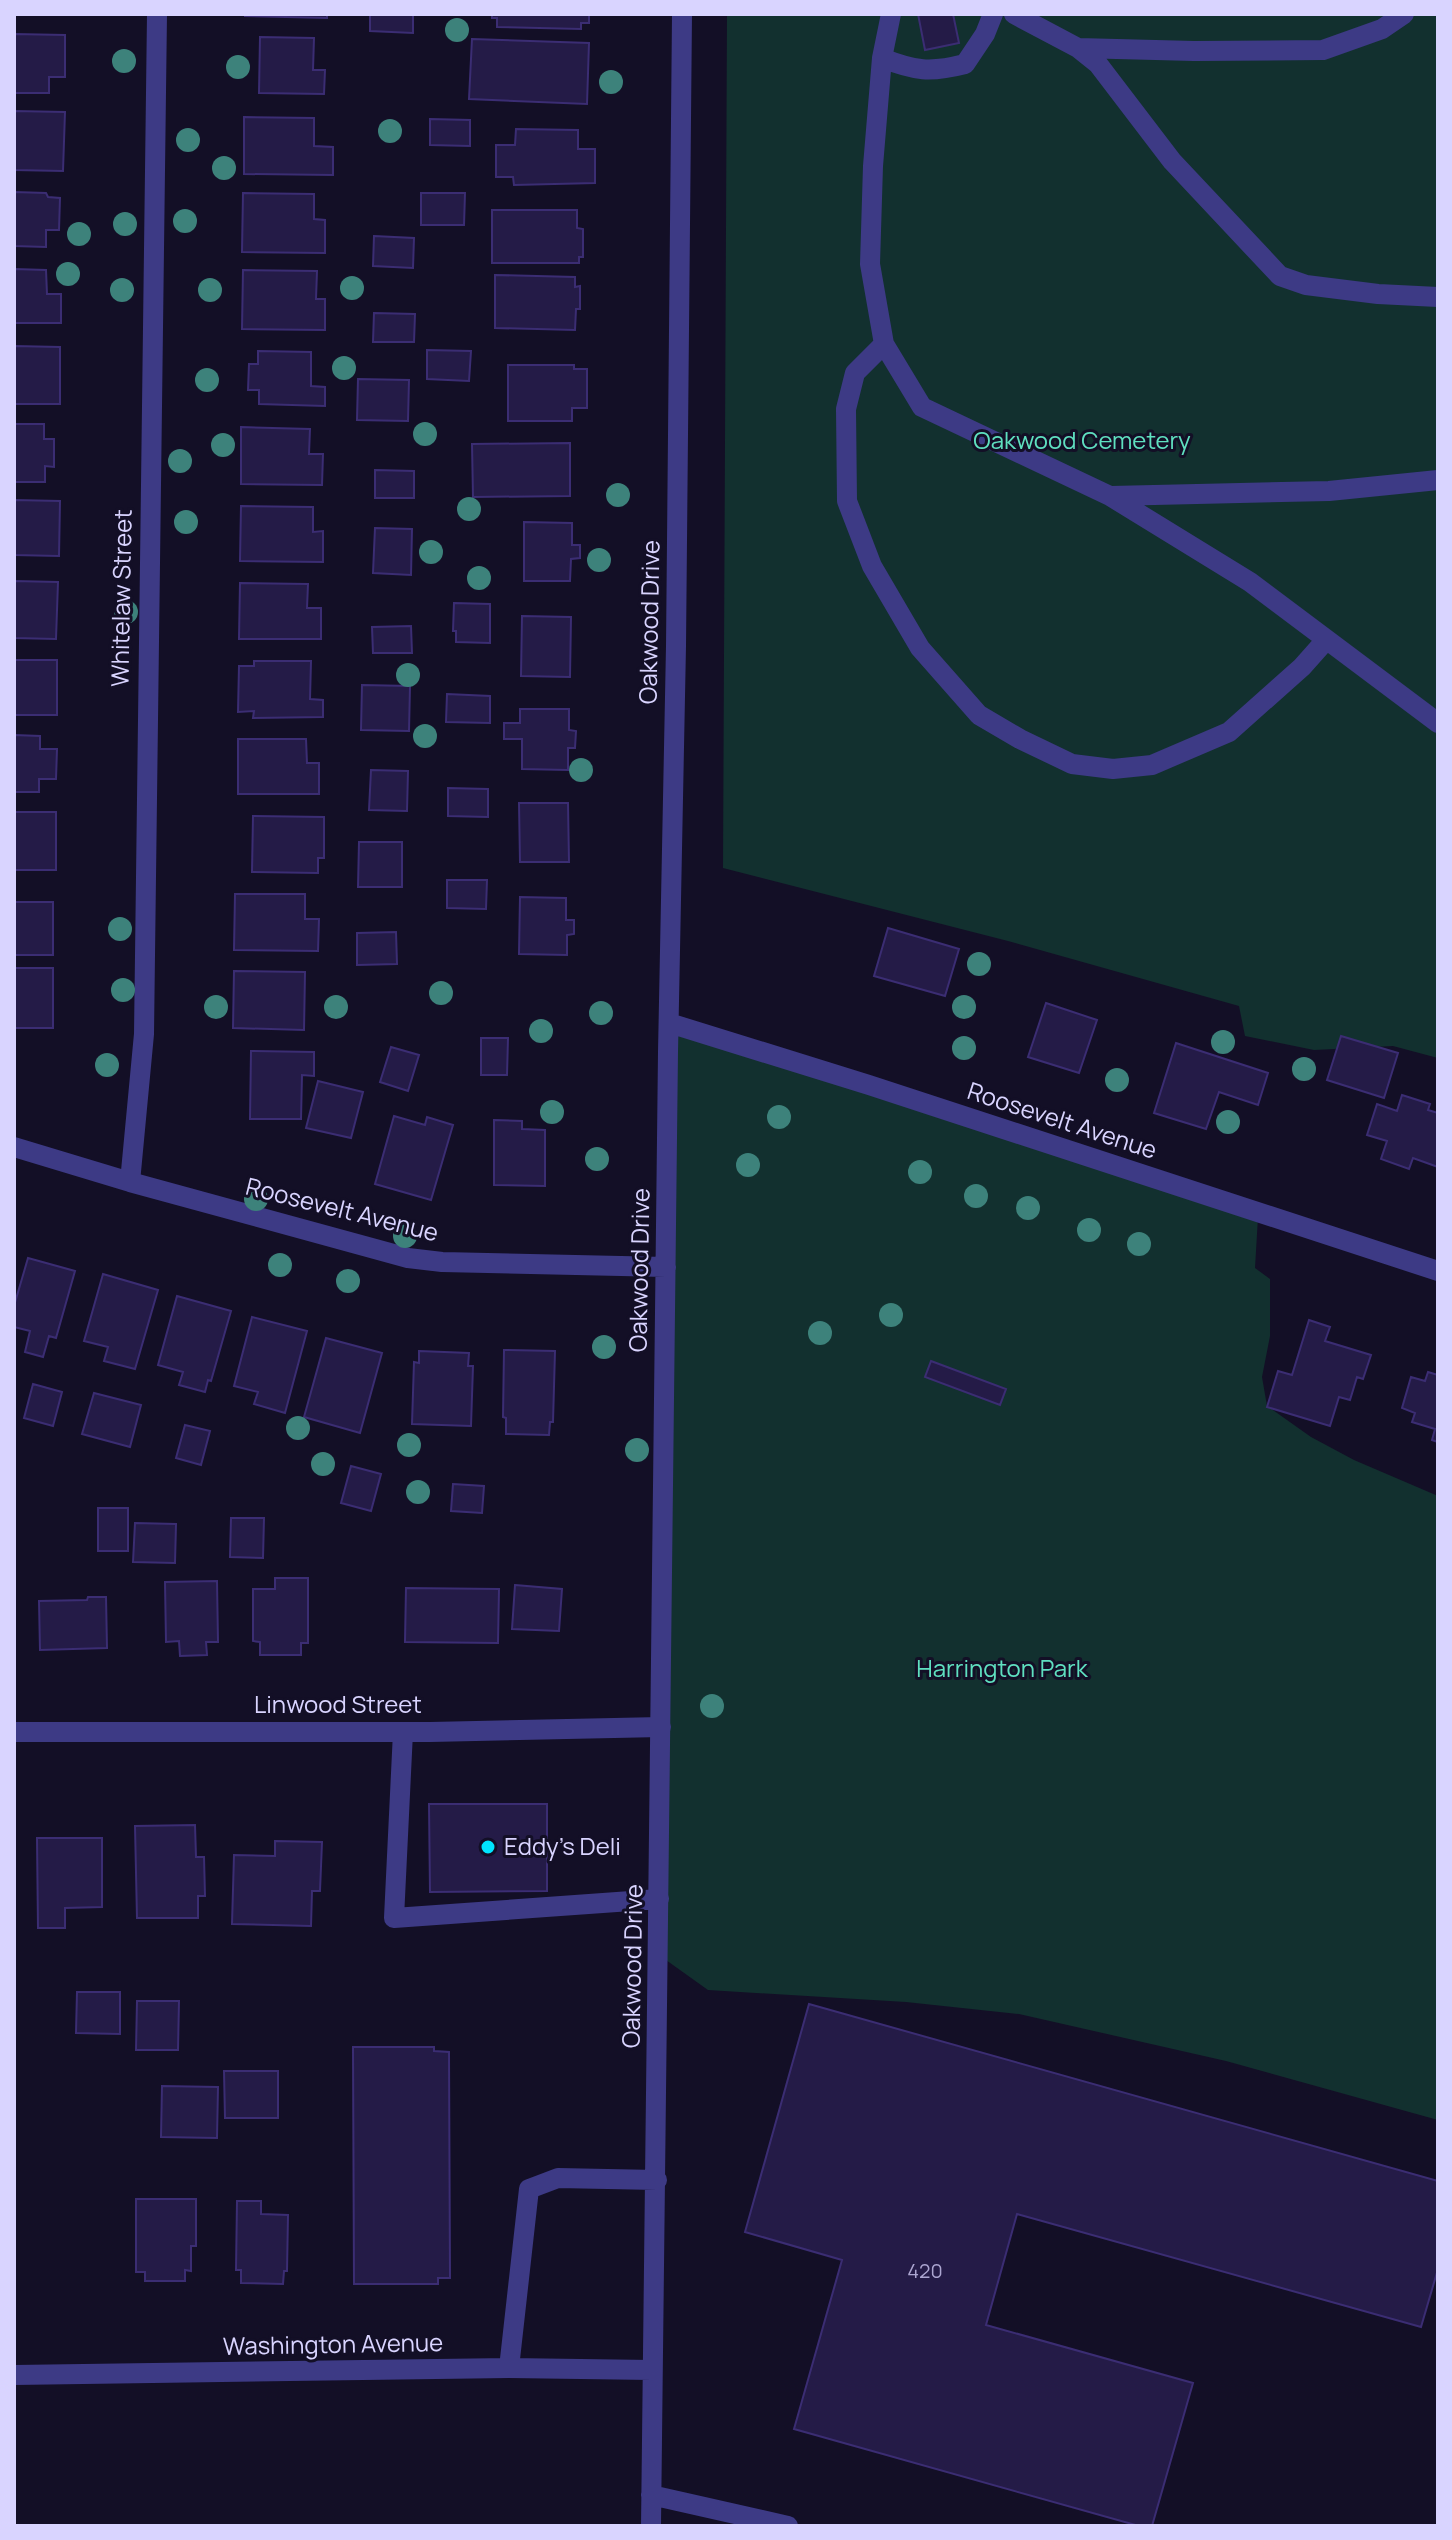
<svg xmlns="http://www.w3.org/2000/svg" width="1452" height="2540" font-family="Manrope,sans-serif">
<style>
.green{fill:#12302f}
.building{fill:#241b47;stroke:#3b2d73;stroke-width:2}
.lines{fill:none;stroke-linecap:round;stroke-linejoin:round}
.minor{stroke:#3d3a85;stroke-width:20}
.tree{fill:#3d827b}
.poi-dot{fill:#00e5ff;stroke:#130f26;stroke-width:3}
.labels{text-anchor:middle;stroke-width:6;stroke-linejoin:round;paint-order:stroke}
.number-label{font-size:20px;fill:#aca6d1}
.park-label{font-size:24px;fill:#5fe0c0;stroke:#130f26}
.street-label{font-size:24px;fill:#d9d4ff;stroke:#130f26}
.poi-label{font-size:24px;fill:#d9d4ff;stroke:#130f26;text-anchor:start}
</style>
<rect width="100%" height="100%" fill="#130f26"/>
<path class="green" d="M727,14h711v1044l-45,-12 -79,4 -69,-14 -6,-30 -231,-65 -285,-73z
M669,1023l589,194 -3,51 15,11v57l-8,41 5,29 44,31 43,23 84,36v624l-212,-59 -207,-47 -113,-12 -198,-12 -49,-35z"/>
<path class="building" d="M245,14h82v4l-82,-2z
M370,14h43v19l-43,-2z
M492,14h97v9h-8v6l-84,-2v-9h-5z
M918,14h35l6,29 -34,7z
M14,34l51,1v42h-16v16h-35z
M260,37l54,1 -1,32h12l-1,24 -65,-1z
M472,39l117,4 -2,61 -118,-5z
M14,111l51,1 -2,59 -49,-1z
M244,117l70,1v28l19,1v28l-89,-1z
M430,119l40,1v26l-40,-1z
M516,129l62,1v19h17v34l-81,2 -1,-8h-17v-32h19z
M14,192l32,1 2,4 12,1 -1,32h-13v17l-32,-1z
M243,193l71,1v25l11,1v33l-83,-1z
M421,193h44l-1,32h-43z
M492,210h85v18l6,1v28h-4v6h-87z
M374,236l40,2 -1,30 -40,-2z
M14,269l32,1 1,24h14v29h-47z
M243,270l74,1 -1,28h9v31l-83,-1z
M495,275l80,2v10l5,-1v23h-4l-1,21 -80,-2z
M374,313l41,1 -1,28h-41z
M14,346l46,1v57h-46z
M427,350l44,1 -2,30 -42,-2z
M258,351l53,1v34l14,1v19l-66,-2v-14h-11l1,-26h9z
M508,365h66v4h13v39h-15v13h-64z
M358,379l51,1 -1,41 -51,-1z
M14,424h30v15h10v28l-9,-1v16h-31z
M241,427l69,2 -1,25h14l-1,31 -81,-1z
M570,443v53l-97,1 -1,-53z
M375,470l39,1v27h-39z
M14,500l46,1 -1,55 -45,-1z
M241,506l72,1v25l10,-1v31l-83,-1z
M524,522l48,1v22h8v13l-9,1 -1,22h-46z
M375,528l37,1 -1,46 -38,-2z
M14,581l44,1 -2,57 -42,-1z
M240,583l68,1 -1,24h14v31h-82z
M454,603l36,1v39l-34,-1v-11h-3z
M522,616l49,1 -1,60 -49,-1z
M411,626l1,27h-39l-1,-26z
M14,660h43v55h-43z
M254,661h57l-1,38 13,1v17l-70,1 1,-7 -16,1 1,-46h15z
M362,685l48,1 -1,45 -48,-1z
M447,694l43,2v27l-44,-1z
M520,709h49v21l7,1 -1,17h-7v22l-46,-1v-30h-18v-16h16z
M14,735l26,1v13h17l-1,30h-17v13h-25z
M238,739h68l1,24h12v31h-81z
M371,770l37,1 -1,40 -38,-1z
M448,788l40,1v28l-40,-1z
M519,803h49l1,59h-49z
M14,812h42v58h-42z
M253,816l71,1v41h-6v15l-66,-1z
M359,842h43v45h-44z
M447,880h40l-1,29 -39,-1z
M235,894h70v25h14l-1,32 -84,-1z
M520,897l46,1v22h8v14l-7,1v20l-48,-1z
M14,902h39v53h-39z
M888,928l71,21 -14,47 -71,-20z
M396,932l1,32 -40,1v-32z
M14,968h39v60h-39z
M234,971l71,1 -1,58 -71,-2z
M1046,1003l51,17 -18,53 -51,-16z
M1341,1036l57,17 -14,45 -57,-18z
M481,1038h27l-1,37h-26z
M1176,1043l92,30 -10,32 -39,-13 -13,37 -52,-16z
M391,1047l28,8 -11,36 -28,-9z
M251,1051l63,1v24l-12,-1 -1,44h-51z
M318,1081l45,11 -12,46 -45,-10z
M1402,1095l28,9 -2,6 10,3v54l-25,-9 -4,11 -28,-10 6,-18 -20,-6 10,-31 20,7z
M394,1116l31,9 2,-8 26,8 -22,75 -56,-16z
M494,1120l28,1v8l23,1v56l-51,-1z
M28,1258l47,13 -19,67 -7,-2 -6,21 -18,-5 5,-21 -16,-4v-21z
M103,1274l55,16 -23,79 -31,-8 4,-14 -24,-6z
M177,1296l54,15 -20,70 -3,-1 -3,12 -26,-7 4,-13 -25,-7z
M252,1317l55,14 -22,82 -31,-9 4,-12 -24,-6z
M1309,1320l21,7 -5,14 46,14 -8,24 -6,-2 -7,23 -11,-3 -9,29 -63,-19 11,-36 14,4z
M326,1338l56,15 -22,80 -56,-16z
M504,1350l51,1 -2,71h-3l-1,13 -43,-1v-16l-3,-1z
M419,1351l50,2 -1,13h5l-2,60 -59,-2 2,-62 5,1z
M931,1361l75,28 -6,16 -75,-28z
M1428,1372l10,3v67l-6,-2 3,-11 -23,-7 3,-9 -13,-5 9,-31 14,4z
M33,1384l29,8 -9,34 -29,-8z
M94,1393l47,12 -11,42 -48,-13z
M185,1425l25,6 -9,34 -25,-7z
M351,1466l30,8 -10,37 -30,-8z
M453,1484l31,2 -2,27 -31,-2z
M98,1508h30v43h-30z
M231,1518h33l-1,40 -33,-1z
M135,1523l41,1 -1,39 -42,-1z
M275,1578h33v65h-7v12h-41v-13l-7,-1v-52h22z
M217,1581l1,61h-12l1,13 -27,1 -1,-15 -13,1 -1,-60z
M515,1585l47,4 -3,42 -47,-2z
M406,1588l93,1 -1,54 -93,-1z
M88,1597h18l1,51 -67,2 -1,-49 48,-1z
M429,1804h118v87l-117,1z
M195,1825l1,32h8l1,39h-7v22h-61l-2,-92z
M37,1838h65v69l-37,1v20h-27z
M275,1841l47,1 -2,49h-8l-1,35 -79,-2 2,-69 41,1z
M77,1992h43v42l-44,-1z
M137,2001h42l-1,49h-42z
M809,2004l629,177v88l-17,58 -404,-113 -31,111 207,58 -41,143h-13l-345,-97 48,-169 -97,-28z
M353,2047h81v4l15,1 1,226h-12v6h-84z
M224,2071h54v47h-53z
M162,2086l56,1 -1,51 -56,-1z
M136,2199h60v47h-5v25l-6,-1v11h-40v-9h-9z
M237,2201h24v13l27,1 -1,56h-3l-1,13 -42,-1v-13h-5z"/>
<g class="lines">
<path class="minor" d="M891,14l-9,44 -9,108 -3,98 14,80 38,63 188,89 140,86 188,141
M1014,14l64,34 20,16 74,97 108,115 26,9 72,9 60,3
M1078,48l116,3 129,-1 59,-21 22,-15
M882,58c33,13 48,15 83,6l20,-30 8,-20
M884,344l-29,29 -9,36 1,92 25,65 48,82 59,67 41,24 52,25 41,5 39,-4 77,-33 73,-65 24,-27
M1111,496l218,-5 109,-11
M669,1023l200,62 569,186
M14,1147l116,35 278,76 34,4 224,5
M130,1182l14,-148 13,-1020
M14,1732h416l231,-5
M403,1732l-9,186 265,-19
M509,2368l20,-179 29,-11 99,2
M14,2375l495,-7 143,2
M651,2495l137,31
M651,2526l17,-1474 8,-406 6,-632"/>
</g>
<g class="tree">
<circle cx="457" cy="30" r="12"/>
<circle cx="124" cy="61" r="12"/>
<circle cx="238" cy="67" r="12"/>
<circle cx="611" cy="82" r="12"/>
<circle cx="390" cy="131" r="12"/>
<circle cx="188" cy="140" r="12"/>
<circle cx="224" cy="168" r="12"/>
<circle cx="185" cy="221" r="12"/>
<circle cx="125" cy="224" r="12"/>
<circle cx="79" cy="234" r="12"/>
<circle cx="68" cy="274" r="12"/>
<circle cx="352" cy="288" r="12"/>
<circle cx="122" cy="290" r="12"/>
<circle cx="210" cy="290" r="12"/>
<circle cx="344" cy="368" r="12"/>
<circle cx="207" cy="380" r="12"/>
<circle cx="425" cy="434" r="12"/>
<circle cx="223" cy="445" r="12"/>
<circle cx="180" cy="461" r="12"/>
<circle cx="618" cy="495" r="12"/>
<circle cx="469" cy="509" r="12"/>
<circle cx="186" cy="522" r="12"/>
<circle cx="431" cy="552" r="12"/>
<circle cx="599" cy="560" r="12"/>
<circle cx="479" cy="578" r="12"/>
<circle cx="126" cy="612" r="12"/>
<circle cx="408" cy="675" r="12"/>
<circle cx="425" cy="736" r="12"/>
<circle cx="581" cy="770" r="12"/>
<circle cx="120" cy="929" r="12"/>
<circle cx="979" cy="964" r="12"/>
<circle cx="123" cy="990" r="12"/>
<circle cx="441" cy="993" r="12"/>
<circle cx="216" cy="1007" r="12"/>
<circle cx="336" cy="1007" r="12"/>
<circle cx="964" cy="1007" r="12"/>
<circle cx="601" cy="1013" r="12"/>
<circle cx="541" cy="1031" r="12"/>
<circle cx="1223" cy="1042" r="12"/>
<circle cx="964" cy="1048" r="12"/>
<circle cx="107" cy="1065" r="12"/>
<circle cx="1304" cy="1069" r="12"/>
<circle cx="1117" cy="1080" r="12"/>
<circle cx="552" cy="1112" r="12"/>
<circle cx="779" cy="1117" r="12"/>
<circle cx="1228" cy="1122" r="12"/>
<circle cx="597" cy="1159" r="12"/>
<circle cx="748" cy="1165" r="12"/>
<circle cx="920" cy="1172" r="12"/>
<circle cx="976" cy="1196" r="12"/>
<circle cx="256" cy="1199" r="12"/>
<circle cx="1028" cy="1208" r="12"/>
<circle cx="1089" cy="1230" r="12"/>
<circle cx="405" cy="1236" r="12"/>
<circle cx="1139" cy="1244" r="12"/>
<circle cx="280" cy="1265" r="12"/>
<circle cx="348" cy="1281" r="12"/>
<circle cx="891" cy="1315" r="12"/>
<circle cx="820" cy="1333" r="12"/>
<circle cx="604" cy="1347" r="12"/>
<circle cx="298" cy="1428" r="12"/>
<circle cx="409" cy="1445" r="12"/>
<circle cx="637" cy="1450" r="12"/>
<circle cx="323" cy="1464" r="12"/>
<circle cx="418" cy="1492" r="12"/>
<circle cx="712" cy="1706" r="12"/>
</g>
<circle class="poi-dot" cx="488" cy="1847" r="8"/>
<g class="labels">
<g class="number-label">
<text x="925" y="2278">420</text>
</g>
<g class="park-label">
<text x="1082" y="449">Oakwood Cemetery</text>
<text x="1002" y="1677">Harrington Park</text>
</g>
<g class="street-label">
<text transform="translate(122 598) rotate(-89)" y="8">Whitelaw Street</text>
<text transform="translate(650 622) rotate(-89)" y="8">Oakwood Drive</text>
<text transform="translate(1062 1121) rotate(18)" y="8">Roosevelt Avenue</text>
<text transform="translate(342 1210) rotate(14)" y="8">Roosevelt Avenue</text>
<text transform="translate(640 1270) rotate(-89)" y="8">Oakwood Drive</text>
<text x="338" y="1713">Linwood Street</text>
<text transform="translate(633 1966) rotate(-89)" y="8">Oakwood Drive</text>
<text transform="translate(333 2345) rotate(-1)" y="8">Washington Avenue</text>
</g>
<g class="poi-label">
<text x="504" y="1855">Eddy's Deli</text>
</g>
</g>
<rect width="1452" height="2540" fill="none" stroke="#d9d4ff" stroke-width="32"/>
</svg>
